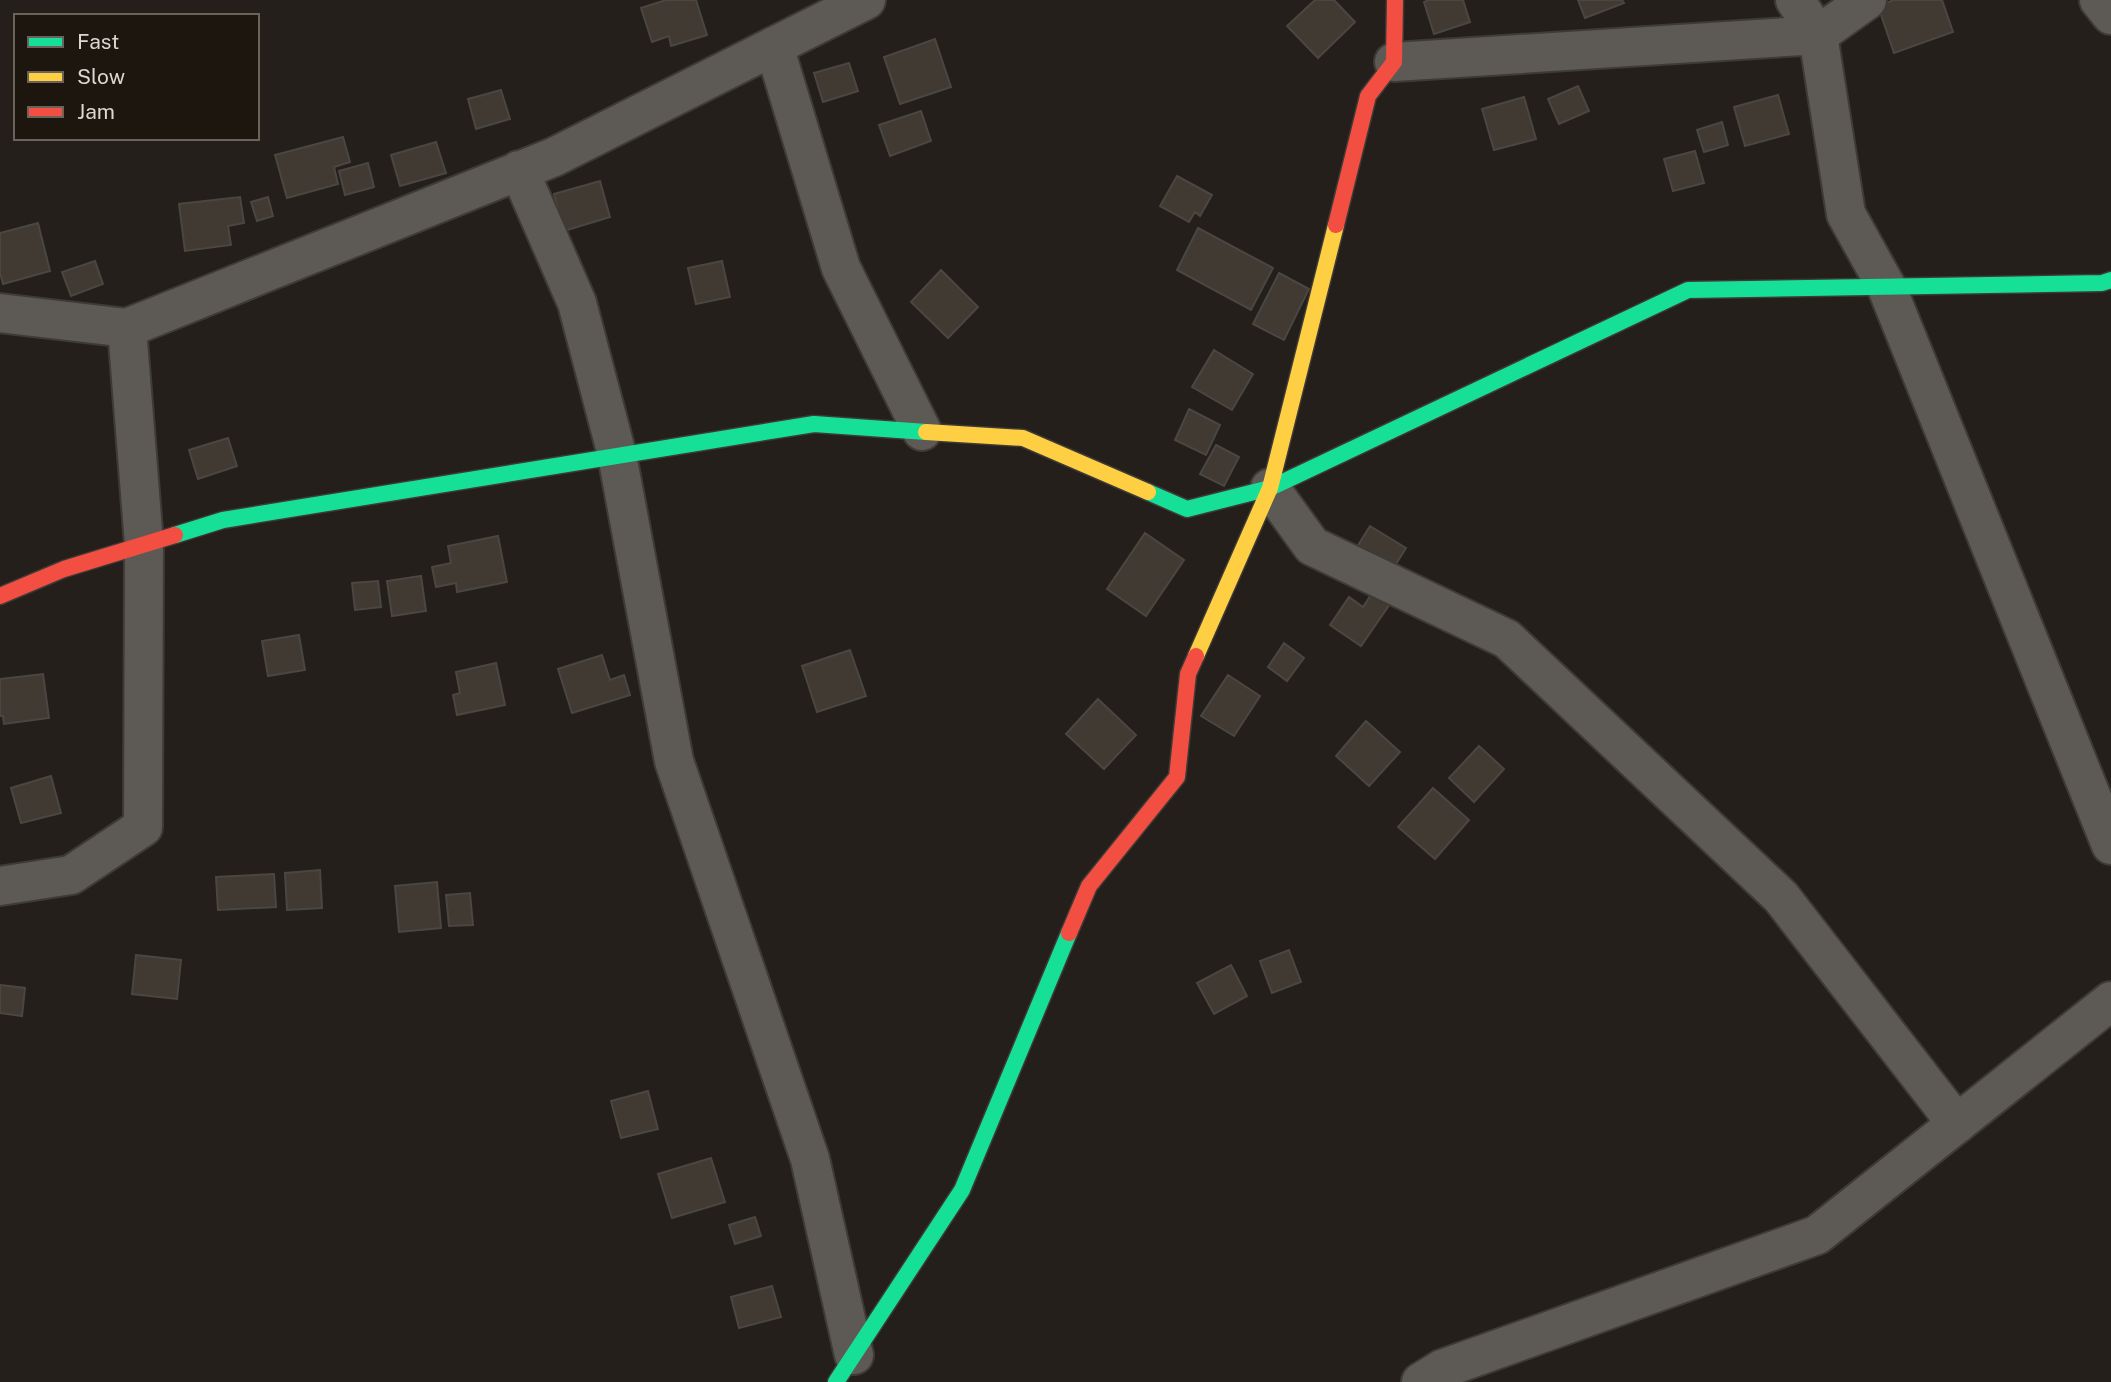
<svg xmlns="http://www.w3.org/2000/svg" width="2111" height="1382" font-family="'Public Sans',sans-serif">
<style>
.building{fill:#403a32;stroke:#4a4642;stroke-width:2}
.lines{fill:none;stroke-linecap:round;stroke-linejoin:round}
.street-casing{stroke:#3e3a36;stroke-width:42}
.fast-casing{stroke:#3e3a36;stroke-width:19}
.slow-casing{stroke:#3e3a36;stroke-width:19}
.jam-casing{stroke:#3e3a36;stroke-width:19}
.street{stroke:#5d5a56;stroke-width:38}
.fast{stroke:#16e098;stroke-width:16}
.slow{stroke:#ffcf43;stroke-width:16}
.jam{stroke:#f24e42;stroke-width:16}
</style>
<rect width="100%" height="100%" fill="#241f1a"/>
<path class="building" d="M666,0h30l11,35 -36,11 -2,-10 -17,6 -11,-34z
M1315,0h19l21,22 -37,36 -31,-32z
M1429,0h34l7,22 -36,12 -10,-32z
M1578,0h44l2,3 -39,15z
M1894,0h48l11,32 -59,21 -16,-47z
M935,39l16,48 -51,17 -16,-47z
M849,63l9,28 -35,11 -9,-29z
M1578,86l11,25 -30,13 -11,-25z
M501,90l9,29 -34,10 -8,-30z
M1778,95l11,39 -44,12 -11,-39z
M1524,97l12,42 -42,11 -12,-41z
M921,111l10,30 -41,15 -11,-31z
M1722,122l6,23 -24,7 -7,-22z
M343,137l7,25 -16,5 4,17 -51,14 -12,-43z
M436,142l10,31 -46,13 -9,-31z
M1695,151l9,32 -31,8 -9,-32z
M368,163l6,24 -29,8 -6,-24z
M1177,176l35,19 -12,21 -5,-4 -6,10 -29,-16z
M600,181l10,36 -46,14 -10,-37z
M240,197l4,26 -16,3 3,19 -46,6 -6,-47z
M268,197l5,19 -16,5 -6,-19z
M38,223l12,48 -47,13 -3,-11v-40z
M1198,228l75,40 -22,42 -74,-40z
M95,261l8,23 -32,12 -9,-24z
M722,261l8,36 -34,7 -8,-36z
M941,270l37,37 -30,31 -37,-36z
M1279,273l30,16 -25,51 -31,-16z
M1214,350l39,24 -21,36 -40,-23z
M1189,409l31,16 -14,30 -31,-15z
M228,438l9,28 -39,13 -9,-29z
M1216,445l23,12 -15,29 -24,-12z
M1370,526l36,22 -15,24 -36,-22z
M1145,533l39,27 -38,56 -39,-27z
M498,536l9,46 -50,10 -1,-9 -20,4 -4,-20 19,-4 -3,-17z
M421,576l5,35 -34,5 -5,-35z
M378,581l3,26 -26,3 -3,-27z
M1374,590l18,11 -31,45 -31,-21 19,-28 14,10z
M299,635l6,35 -37,6 -6,-35z
M1284,643l20,15 -17,23 -19,-14z
M850,650l16,46 -49,16 -15,-46z
M602,655l8,25 14,-5 6,20 -58,18 -14,-44z
M496,663l9,42 -48,10 -4,-20 7,-2 -4,-21z
M43,674l6,44 -45,6 -1,-8h-3v-37z
M1228,675l32,21 -26,40 -33,-20z
M1098,699l38,36 -32,34 -38,-35z
M1366,721l34,31 -31,34 -33,-30z
M1479,746l25,23 -30,33 -25,-24z
M51,776l10,37 -40,10 -10,-35z
M1433,788l36,32 -34,39 -37,-32z
M320,870l2,38 -35,2 -2,-37z
M274,874l2,33 -58,3 -2,-33z
M437,882l4,46 -42,4 -4,-46z
M470,893l3,32 -24,1 -3,-31z
M1289,950l12,32 -29,11 -12,-32z
M136,955l45,5 -4,39 -45,-5z
M1231,965l16,31 -33,18 -17,-31z
M0,985l25,3 -3,28 -22,-3z
M648,1091l10,38 -37,9 -10,-37z
M711,1158l14,44 -53,16 -14,-44z
M755,1217l6,19 -26,8 -6,-19z
M772,1286l9,31 -42,11 -8,-31z"/>
<g class="lines">
<g class="street-casing">
<path id="street" d="M1795,0l23,35 28,179 41,74 224,557
M2099,0l12,15
M774,46l67,222 81,163
M1394,62l424,-27 49,-35
M519,170l58,133 40,152 57,306 136,398 44,196
M0,313l127,15 427,-171 312,-157
M1270,488l42,58 195,93 274,258 176,227
M0,886l71,-11 72,-48 1,-283 -17,-216
M1421,1382l21,-13 375,-134 294,-234"/>
</g>
<g class="fast-casing">
<path id="fast" d="M1148,492l39,17 83,-21 418,-198 414,-7 9,-3
M175,535l48,-15 591,-96 112,8
M836,1382l126,-192 107,-257"/>
</g>
<g class="slow-casing">
<path id="slow" d="M926,432l97,6 125,54
M1196,656l74,-168 66,-263"/>
</g>
<g class="jam-casing">
<path id="jam" d="M1336,225l32,-129 26,-34 1,-62
M0,596l64,-27 111,-34
M1069,933l20,-47 88,-109 11,-103 8,-18"/>
</g>
<use href="#street" class="street"/>
<use href="#fast" class="fast"/>
<use href="#slow" class="slow"/>
<use href="#jam" class="jam"/>
</g>
<rect x="14" y="14" width="245" height="126" fill="#1d160e" stroke="#69635c" stroke-width="2"/>
<rect x="28" y="37" width="35" height="10" fill="#16e098" stroke="#69635c" stroke-width="2"/>
<text x="77" y="49" font-size="21" fill="#dbd6d0">Fast</text>
<rect x="28" y="72" width="35" height="10" fill="#ffcf43" stroke="#69635c" stroke-width="2"/>
<text x="77" y="84" font-size="21" fill="#dbd6d0">Slow</text>
<rect x="28" y="107" width="35" height="10" fill="#f24e42" stroke="#69635c" stroke-width="2"/>
<text x="77" y="119" font-size="21" fill="#dbd6d0">Jam</text>
</svg>
